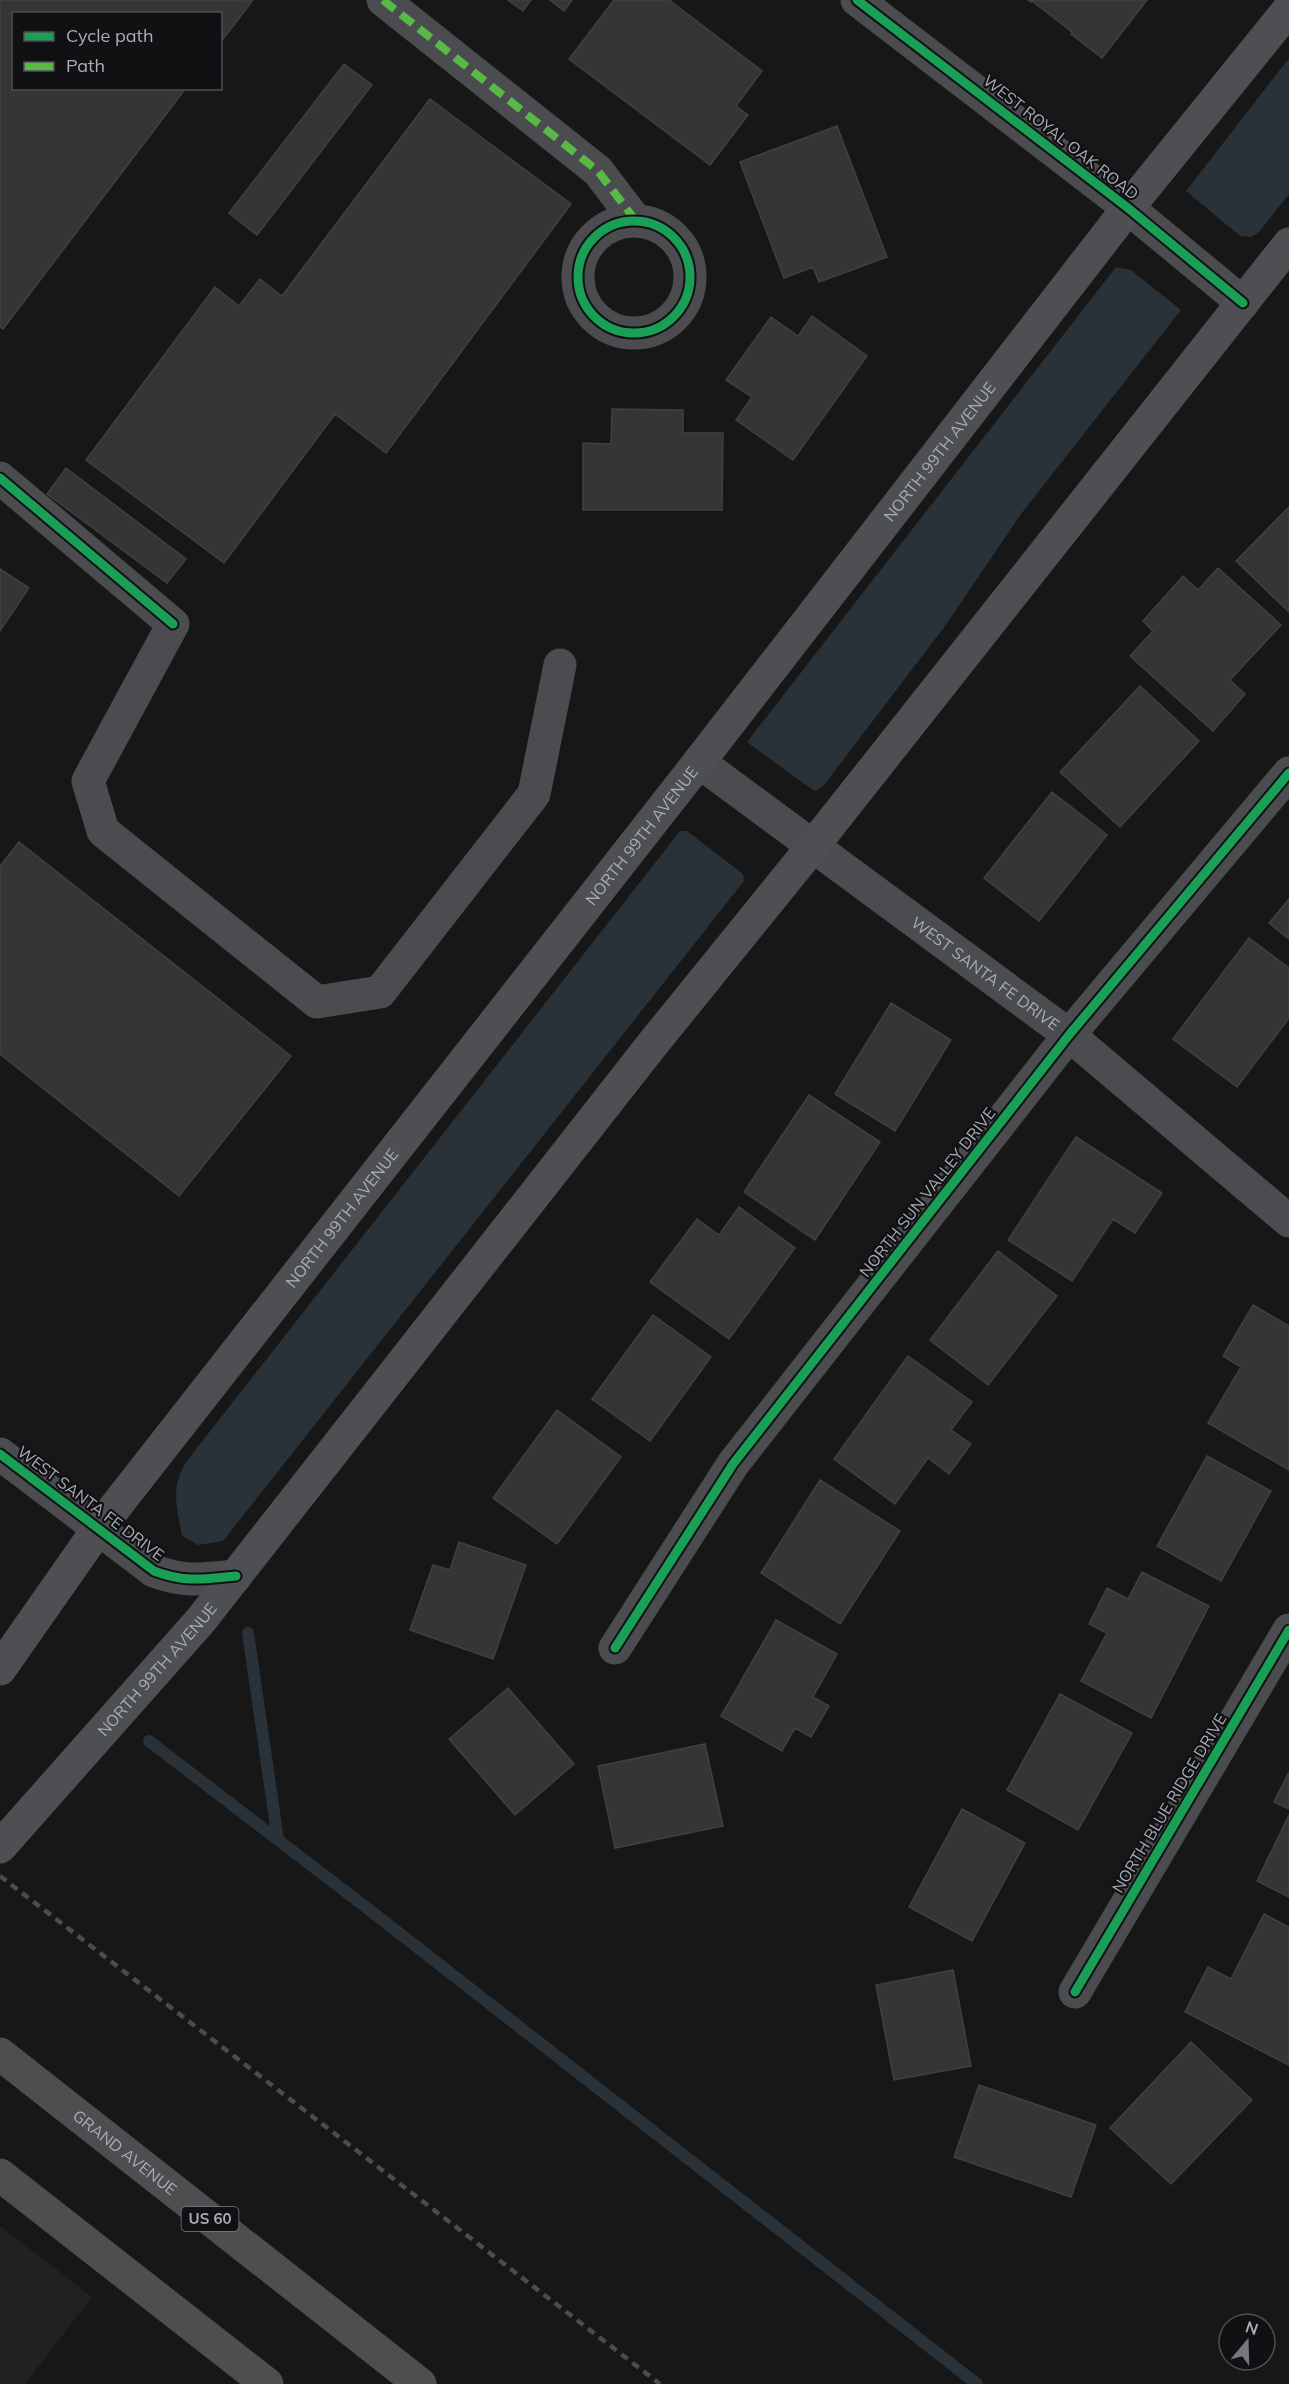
<svg xmlns="http://www.w3.org/2000/svg" width="1289" height="2384" font-family="Mulish,sans-serif">
<style>
.built{fill:#212123}
.water{fill:#2a3239}
.lines{fill:none;stroke-linecap:round;stroke-linejoin:round}
.stream{stroke:#2a3239;stroke-width:12}
.building{fill:#353536;stroke:#3f4043;stroke-width:1.5}
.minor{stroke:#4b4c50;stroke-width:33}
.major{stroke:#4d4f52;stroke-width:33}
.highway{stroke:#4e4e51;stroke-width:33}
.rail{stroke:#4b4c4f;stroke-width:4.5;stroke-dasharray:8 6;stroke-linecap:butt}
.quiet{stroke:#58b947;stroke-width:8;stroke-dasharray:15 8;stroke-linecap:butt}
.cycleway-casing{stroke:#111113;stroke-width:13}
.cycleway{stroke:#1a9f57;stroke-width:9}
.labels{text-anchor:middle;stroke-width:4.5;stroke-linejoin:round;paint-order:stroke}
.shield{fill:#111113;stroke:#7b7e86;stroke-width:1.5}
.shield-label{font-size:15px;font-weight:bold;fill:#a8adb8}
.street-label{font-size:16px;fill:#a8adb8;stroke:#111113}
</style>
<rect width="100%" height="100%" fill="#171717"/>
<path class="built" d="M0,2226l92,71 -67,87h-25z"/>
<path class="water" d="M1289,58v136l-30,38 -8,5 -11,-1 -54,-45z
M1116,267l15,3 50,40 -160,204 -76,112 -121,159 -9,6 -5,-3 -63,-46z
M680,831h7l56,43 1,7 -521,660 -25,4 -16,-9c-5,-29 -12,-47 4,-74z"/>
<g class="lines">
<path class="stream" d="M248,1633l30,207
M149,1741l218,167 610,476"/>
</g>
<path class="building" d="M0,0h253l-33,43v-29h-206v74h172l-183,241 -3,-2z
M508,0h23l-8,11z
M550,0h22l-8,11z
M614,0h55l93,71 -26,35 12,9 -38,50 -141,-106z
M1028,0h119l-45,58 -31,-24 1,-2 -40,-31 -1,1z
M344,64l28,21 -115,150 -28,-22z
M430,99l141,105 -185,249 -51,-39 -111,149 -138,-103 129,-173 24,19 21,-27 22,17z
M837,126l50,131 -68,25 -6,-15 -29,11 -44,-116z
M812,316l55,40 -74,104 -57,-40 16,-23 -26,-17 45,-63 27,19z
M612,409l71,1v23h40l-1,77h-139v-67l28,1z
M66,468l120,91 -19,24 -120,-89z
M1289,507v105l-53,-51z
M1218,568l63,57 -51,55 15,14 -32,37 -83,-75 23,-25 -10,-10 40,-45 15,14z
M0,569l29,19 -29,43z
M1140,686l59,55 -79,86 -60,-55z
M1052,792l55,43 -68,86 -55,-43z
M19,842l272,214 -112,140 -179,-142v-188z
M1289,899v40l-20,-16z
M1249,938l40,30v50l-52,69 -64,-48z
M891,1003l60,37 -56,91 -60,-37z
M809,1095l71,47 -65,98 -71,-48z
M1076,1137l86,56 -27,40 -22,-14 -41,62 -64,-41z
M739,1207l56,41 -66,91 -79,-57 47,-63 22,16z
M998,1251l59,45 -69,89 -58,-45z
M1253,1305l36,21v144l-81,-47 33,-56 -18,-11z
M653,1315l58,42 -61,84 -58,-42z
M908,1356l64,46 -21,28 20,14 -22,30 -21,-16 -33,46 -61,-45z
M557,1410l64,47 -64,87 -64,-46z
M1207,1456l64,35 -50,90 -64,-35z
M820,1480l80,51 -60,93 -79,-51z
M459,1542l67,23 -33,94 -83,-29 23,-65 17,5z
M1142,1572l67,34 -58,112 -70,-37 26,-48 -18,-9 18,-36 21,11z
M776,1620l61,34 -24,43 16,9 -18,31 -16,-9 -13,23 -61,-35z
M508,1688l66,76 -59,51 -66,-76z
M1060,1694l72,39 -54,97 -71,-40z
M705,1744l18,82 -108,22 -17,-82z
M1289,1772v37l-15,-7z
M962,1809l63,34 -53,98 -63,-34z
M1289,1815v82l-32,-16z
M1264,1914l25,13v138l-104,-53 23,-45 23,12z
M953,1970l18,96 -77,14 -18,-95z
M1191,2042l61,58 -81,84 -61,-56z
M979,2085l117,40 -25,72 -117,-40z"/>
<g class="lines">
<g class="minor">
<path d="M383,0l215,171 38,50"/>
<path d="M857,0l271,208 115,95"/>
<circle cx="634" cy="277" r="56"/>
<path d="M0,478l173,146 -85,157 15,50 214,171 63,-10 154,-198 26,-129"/>
<path id="s1" d="M699,762l370,273 220,186"/>
<path d="M0,1454l154,117c32,12 49,8 82,5"/>
<path d="M615,1648l118,-184 336,-429 220,-262"/>
<path d="M1075,1992l214,-362"/>
</g>
<g class="major">
<path id="s2" d="M0,1669l98,-140 601,-767 429,-554 161,-199"/>
<path id="s3" d="M0,1847l201,-227 450,-574 162,-200 476,-602"/>
</g>
<g class="highway">
<path id="s4" d="M0,2054l420,330"/>
<path d="M0,2175l267,209"/>
</g>
<path class="rail" d="M0,1876l660,508"/>
<path class="quiet" d="M383,0l215,171 38,50"/>
<g class="cycleway-casing">
<path id="cycleway" d="M857,0l271,208 115,95
M578 277a56 56 0 1 1 112 0a56 56 0 1 1-112 0Z
M0,478l173,146
M0,1454l154,117c32,12 49,8 82,5
M615,1648l118,-184 336,-429 220,-262
M1075,1992l214,-362"/>
</g>
<use href="#cycleway" class="cycleway"/>
</g>
<g class="labels">
<rect class="shield" x="181.5" y="2207" width="57" height="24" rx="4.5"/>
<g class="shield-label">
<text x="210" y="2224">US 60</text>
</g>
<g class="street-label">
<text transform="translate(1061 137) rotate(38)" y="6">WEST ROYAL OAK ROAD</text>
<text dy="6" stroke="none"><textPath href="#s2" startOffset="1538">NORTH 99TH AVENUE</textPath></text>
<text dy="6" stroke="none"><textPath href="#s2" startOffset="1052">NORTH 99TH AVENUE</textPath></text>
<text dy="6" stroke="none"><textPath href="#s1" startOffset="356">WEST SANTA FE DRIVE</textPath></text>
<text transform="translate(927 1192) rotate(-52)" y="6">NORTH SUN VALLEY DRIVE</text>
<text dy="6" stroke="none"><textPath href="#s2" startOffset="566">NORTH 99TH AVENUE</textPath></text>
<text transform="translate(91 1503) rotate(37)" y="6">WEST SANTA FE DRIVE</text>
<text dy="6" stroke="none"><textPath href="#s3" startOffset="237">NORTH 99TH AVENUE</textPath></text>
<text transform="translate(1169 1803) rotate(-59)" y="6">NORTH BLUE RIDGE DRIVE</text>
<text dy="6" stroke="none"><textPath href="#s4" startOffset="159">GRAND AVENUE</textPath></text>
</g>
</g>
<rect x="12" y="12" width="210" height="78" fill="#111113" stroke="#4d4f55" stroke-width="1.5"/>
<rect x="24" y="32" width="30" height="9" fill="#1a9f57" stroke="#4d4f55" stroke-width="1.5"/>
<text x="66" y="42" font-size="18" fill="#a8adb8">Cycle path</text>
<rect x="24" y="62" width="30" height="9" fill="#58b947" stroke="#4d4f55" stroke-width="1.5"/>
<text x="66" y="72" font-size="18" fill="#a8adb8">Path</text>
<g transform="translate(1247 2342) rotate(19)"><circle r="28" fill="#111113" stroke="#4d4f55" stroke-width="1.5"/>
<path d="M0-4.5L10 22L0 15L-10 22Z" fill="#757880"/>
<text y="-9" font-size="16" font-weight="bold" text-anchor="middle" fill="#a8adb8">N</text>
</g>
</svg>
